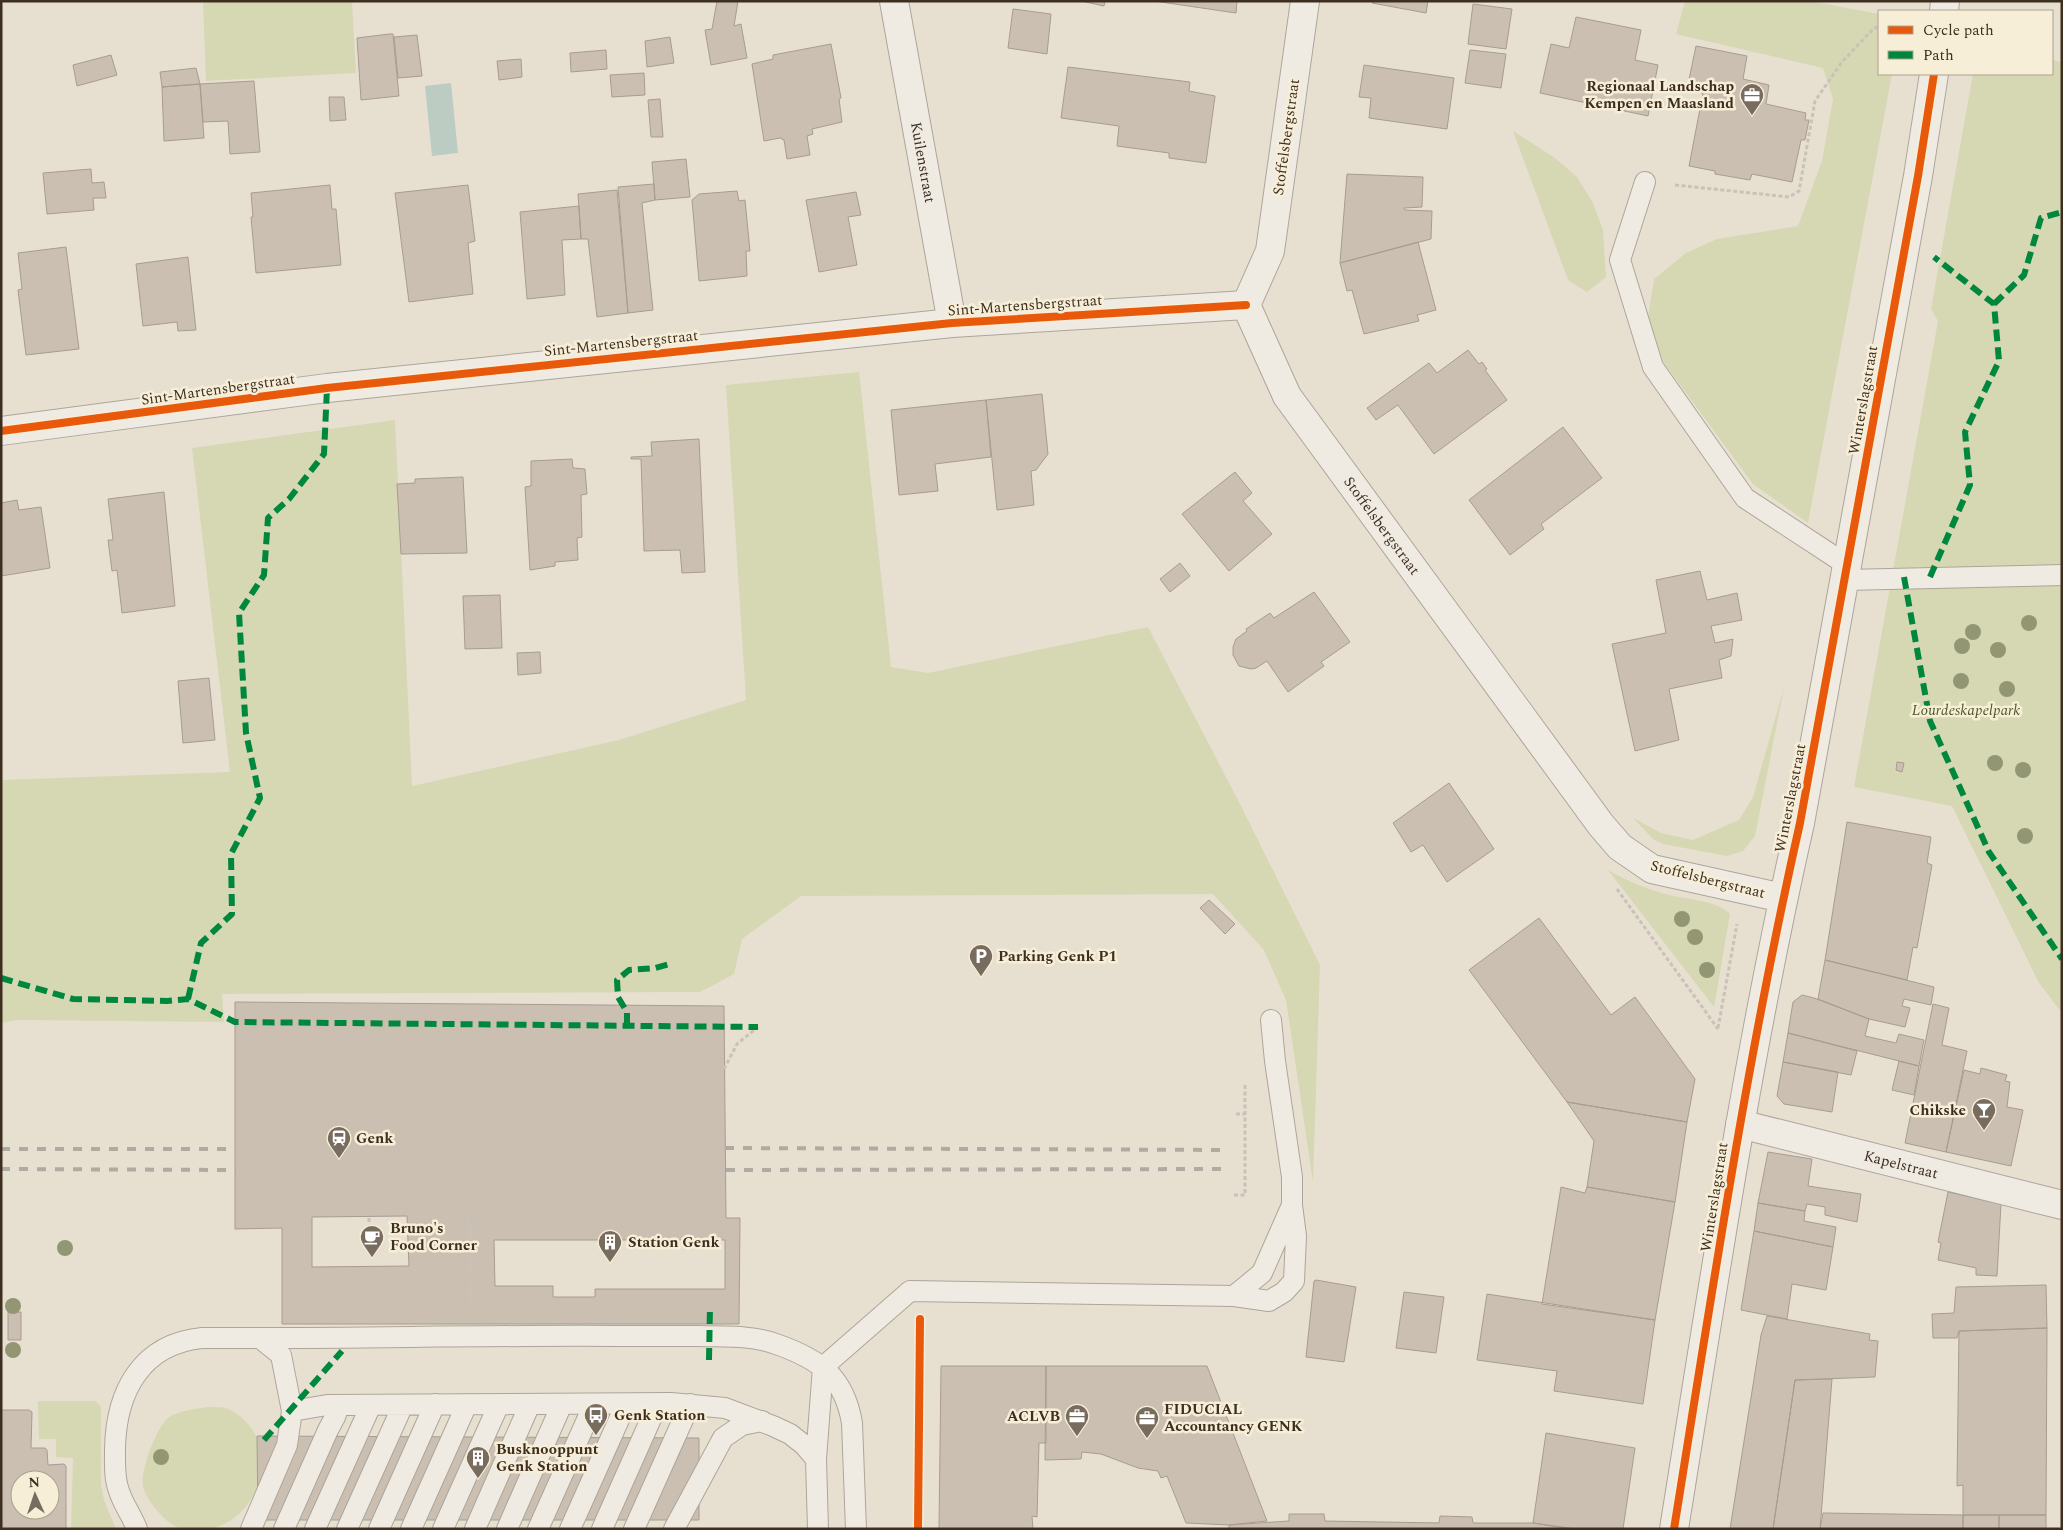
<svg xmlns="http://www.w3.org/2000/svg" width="2063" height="1530" font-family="Spectral,serif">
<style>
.green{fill:#d6d7b3}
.water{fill:#bcccc2}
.building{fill:#cbbfb2;stroke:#a89c90;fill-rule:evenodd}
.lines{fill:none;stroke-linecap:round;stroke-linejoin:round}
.service-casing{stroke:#ada599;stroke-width:22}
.minor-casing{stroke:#ada599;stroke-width:30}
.path{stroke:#c8c2b9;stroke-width:3;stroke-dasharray:4 2.5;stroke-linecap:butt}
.service{stroke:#efebe3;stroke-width:20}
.minor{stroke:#efebe3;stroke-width:28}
.rail{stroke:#afaaa2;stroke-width:4;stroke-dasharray:9 9;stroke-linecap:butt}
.quiet{stroke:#00873e;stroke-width:6;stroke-dasharray:12 6;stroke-linecap:butt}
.cycleway-casing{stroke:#f7eed8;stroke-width:11}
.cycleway{stroke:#e8590c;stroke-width:8}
.tree{fill:#929673}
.labels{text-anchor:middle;stroke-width:5;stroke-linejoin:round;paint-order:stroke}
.poi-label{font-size:15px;font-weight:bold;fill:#3d2e20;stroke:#f7eed8;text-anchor:start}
.street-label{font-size:15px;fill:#3d2e20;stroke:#f7eed8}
.park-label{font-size:15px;font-style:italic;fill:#4d5a26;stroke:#f7eed8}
</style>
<rect width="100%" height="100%" fill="#e7e0d1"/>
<path class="green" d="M203,1h149l4,72 -150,8z
M1685,1h125l69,13v60h13l-84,449 -55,-39 -89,-121 -16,-45 6,-39 32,-26 31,-14 81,-13 24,-65 11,-62 -10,-31 -147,-34z
M2052,60l10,2v951l-23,-30 -87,-177 -98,-19 84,-466 -7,-12 42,-235h79z
M1513,131l42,27 22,19 16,26 10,27 3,47 -19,15 -19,-12z
M859,372l32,295 37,6 220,-46 93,179 79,159 -7,217 -27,-182 -22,-50 -51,-56 -412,2 -59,43 -8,35 -34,18 -478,2 2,28 -207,-2 -16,3v-243l229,-8 -38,-324 203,-28 17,366 207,-46 127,-40 -20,-315z
M1784,687l-29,149 -12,15 -16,5 -64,-12 -9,-4 -21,-22 28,15 32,7 46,-20 14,-23z
M1608,870c18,10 36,18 57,24 21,6 50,5 65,20l-16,93z
M38,1401h57l6,6v78l3,15 12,29h-45l2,-71 -17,-1v-18h-17z
M207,1407c6,0 14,0 19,1 8,3 17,10 22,16 29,32 10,89 -31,103 -10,3 -23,3 -34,2 -15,-2 -37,-28 -40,-43 -3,-15 13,-57 24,-67 8,-8 30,-10 40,-12z"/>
<path class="water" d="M451,83l7,70 -26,3 -7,-70z"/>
<path class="building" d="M717,1h21l-4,25 7,-2 6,34 -36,7 -6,-35 7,-1z
M1081,1h24l-1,5z
M1154,1h83l-1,12z
M1372,1h56l-2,12 -54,-10z
M1473,4l39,5 -6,40 -38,-5z
M1013,9l38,5 -4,40 -39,-6z
M1576,17l65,13 -6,30 23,5 -10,51 -108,-23 11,-49 18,4z
M389,34h4l6,62 -38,4 -4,-62z
M417,35l5,41 -24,2 -4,-41z
M670,37l4,26 -27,4 -2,-26z
M831,44l10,54 -2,1 3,23 -30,7 1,5 -6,2 3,19 -23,4 -3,-19 -4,-2 -16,3 -12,-77 21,-5v-4z
M1696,46l51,10 -4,23 26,6 -3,19 40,9 -1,7h4l-4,20h-4l-9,42 -40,-8 -2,6 -35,-6v-3l-26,-5 14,-73 -16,-4z
M606,50l1,19 -36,3 -1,-19z
M1470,50l36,4 -5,34 -36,-5z
M111,55l6,20 -40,11 -4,-21z
M521,59l1,18 -23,3 -2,-19z
M1364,65l90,13 -7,51 -78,-11 2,-20 -12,-1z
M1068,67l122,15 -1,9 26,5 -9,67 -37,-5v-5l-52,-7 2,-20 -58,-8z
M196,68l4,16 -38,3 -2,-15z
M644,73l1,22 -33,2 -2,-22z
M254,81l6,71 -30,2 -2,-33 -25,1 -3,-38z
M200,84l4,54 -40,3 -2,-54z
M329,97h15l2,23 -16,1z
M660,99l3,38h-12l-3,-37z
M686,159l4,38 -35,3 -3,-38z
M91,169l1,14 12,-1 2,16h-13l1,12 -47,4 -4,-41z
M1347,174l76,3 -1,30 -18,1 1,2 27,1 -1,28 -91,24z
M654,184l1,16 -13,3 11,107 -25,3 -10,-126z
M330,185l2,24h4l5,56 -85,8 -5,-56h2l-2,-24z
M468,185l7,56 -7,2 5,51 -64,8 -14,-109z
M617,190l11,123 -31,4 -9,-78h-7l-3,-45z
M737,191l2,10 6,-1 5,51h-4l1,25 -48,5 -7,-81 7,-6z
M856,192l5,23 -13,2 9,48 -38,7 -13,-72z
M579,206l2,33 -19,1 3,55 -38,4 -7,-87z
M1418,242l18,68 -19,5 2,6 -55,13 -12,-44 -5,1 -7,-28z
M66,247l13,102 -53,6 -8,-65 4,-1 -4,-36z
M188,257l8,73 -18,1 -1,-9 -34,4 -7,-62z
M1468,350l11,14 3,-2 5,7 -2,1 22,30 -73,54 -36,-49 -22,15 -9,-12 62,-45 8,10z
M1042,394l6,60 -12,16 -5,1 3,34 -37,5 -11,-110z
M986,400l5,57 -56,7 3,27 -39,4 -8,-85z
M1563,427l39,51 -61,46 3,5 -34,26 -41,-55z
M699,439l6,133 -23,1 -2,-23 -36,1 -3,-92h-10v-2l21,-1 -1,-14z
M572,459l1,9 12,1 2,25 -6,1 1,42 -5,1 1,22 -23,2v4l-25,4 -5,-83 6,-1v-25z
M1235,472l17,21 -9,8 29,33 -43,37 -47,-57z
M463,477l4,76 -66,1 -4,-70 18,-1v-4z
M164,492l11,114 -53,7 -5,-43 -5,1 -4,-31h5l-5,-41z
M17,500l2,10 22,-3 9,61 -49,8v-73z
M1180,563l10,13 -20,16 -10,-13z
M1700,571l7,29 30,-7 5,27 -31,6 4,17 18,-4 -2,17 -12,4 3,18 -53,11 10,51 -44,11 -23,-107 54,-11 -10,-53z
M1314,592l36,50 -29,20 3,4 -36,26 -21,-31 -11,7 -5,1 -12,-3 -6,-11v-8l3,-8 11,-8 -1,-2 24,-16 4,5z
M500,595l2,53 -37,1 -2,-53z
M540,652l1,21 -23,2 -1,-22z
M209,678l6,62 -32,3 -5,-62z
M1897,762l7,1 -2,9 -6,-2z
M1449,783l45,66 -47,33 -24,-37 -12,7 -18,-29z
M1847,822l84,15 -4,26 5,2 -15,83 -4,-1 -6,33 -82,-20z
M1209,900l26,24 -10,10 -25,-26z
M1539,918l72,97 24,-18 60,82 -8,43 -120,-20 -98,-132z
M1825,960l109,27 -3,18 -27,-6 -2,7 8,2 -5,19 -36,-8 -51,-20z
M1802,995l12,3 55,21 -4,17 31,7 3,-9 25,6 -5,26 -131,-33 5,-31z
M235,1002l489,4 2,212h14l-1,106h-457v-96l-47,1z
M1933,1004l16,4 -7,37 25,6 -21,101 -41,-9z
M1788,1033l69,18 -6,24 -68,-13z
M1899,1061l20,5 -5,29 -22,-5z
M1783,1062l55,10 -6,40 -48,-8 -7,-8z
M1981,1068l26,7 -2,6 5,1 -3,25 16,3 -12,56 -65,-14 18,-82 16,4z
M1567,1102l120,20 -12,80 -88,-15 7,-46z
M1768,1152l44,7 -4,27 53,8 -4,28 -32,-7v-8l-18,-3 -2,7 -47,-8z
M1561,1187l24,6 2,-6 88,15 -20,118 -113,-16z
M1948,1192l53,12 -4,72 -21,-1v-7l-38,-8 3,-17 -3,-1z
M1758,1203l47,8 -1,10 32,6 -3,20 -79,-16z
M407,1216l2,50 -97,1v-50z
M1754,1231l79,16 -7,43 -34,-6 -5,35 -46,-9z
M494,1240h231v49h-130v8h-42v-11h-58z
M1316,1280l40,7 -12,75 -38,-5 8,-76z
M2046,1285l1,43 -88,3 -2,7h-24l-1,-24 22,-1 2,-26z
M1404,1292l40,5 -8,56 -40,-5z
M1487,1294l168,26 -12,84 -89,-13 3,-20 -80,-11z
M8,1312h13v28h-13z
M1767,1316l103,18 -1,6 9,1 -3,36 -80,3 -22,149h-43l31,-194z
M2047,1328l-1,187h-83v-30l-6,1 2,-155z
M941,1366h105v77h-7l-2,74 -5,-1 1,13h-94z
M1046,1366h161l60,155 -38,4 -43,-2 -19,-47 -6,2 -3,-7 -20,-3 -37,-14 -19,-2 -1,7 -36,1z
M1832,1379l-12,150h-47l22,-149z
M1,1410h28l3,2 -1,36h14l2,2 1,15 16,-1 2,2v63h-65zM20,1480h30v30h-30z
M1546,1433l89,15 -12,81h-47l-43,-6z
M257,1436l442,2v82h-441z
M1823,1513l140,2v14h-143z
M1289,1514h35l1,7 114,2 1,-7 32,1 1,6h60l38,6h-342v-4l60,-4z
M1963,1515h36v14h-36z
M1999,1515h47v14h-47z"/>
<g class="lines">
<g class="service-casing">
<path id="service" d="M1645,182l-25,78 33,107 92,131 102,67
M1844,580l218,-5
M1234,1296l28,-23 30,-68
M292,1411l35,-6 344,-2 54,5 48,18 17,8 14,11 12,14 2,70
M816,1459l7,-92 87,-76 324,5 35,5 15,-9 10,-11 2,-45 -4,-31v-28l-17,-116 -4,-41
M137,1529c-5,-13 -14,-25 -18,-38 -5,-13 -4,-28 -4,-42 1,-57 26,-105 87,-111 138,1 277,-3 416,-2 27,0 53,0 80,0 26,1 53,-1 78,8 43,15 68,32 76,79l4,106
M251,1529l36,-84 5,-34 -11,-56 -20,-16
M284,1529l44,-99 7,-13 4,-12
M315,1529l56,-124
M347,1529l56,-124
M379,1529l56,-125
M411,1529l56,-125
M443,1529l56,-125
M475,1529l55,-125
M507,1529l55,-125
M538,1529l56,-125
M570,1529l56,-125
M602,1529l56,-126
M634,1529l56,-125
M674,1529l49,-91 19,-13 20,-4"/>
</g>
<g class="minor-casing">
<g id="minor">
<path id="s1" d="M894,1l58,322"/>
<path id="s2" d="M1305,1l-35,250 -24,54 41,91 314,429 19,22 32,22 131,29"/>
<path d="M1944,11l1,-10"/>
<path d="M1,431l326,-43 625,-65 294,-18"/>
<path id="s3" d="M1740,1124l322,81"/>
<path d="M1674,1529c38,-236 73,-472 126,-706l118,-647 16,-102"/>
</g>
</g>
<path class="path" d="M1675,185l114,12 10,-6 16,-90 27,-39 32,-34 5,-1
M1617,889l101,140
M1718,1028l19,-104
M724,1069l13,-25 21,-17
M1236,1114h9
M1234,1195h11v-110
M469,1216l1,89
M369,1222v-5
M469,1232h25"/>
<use href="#service" class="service"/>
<use href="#minor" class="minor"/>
<path class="rail" d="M725,1148l502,2
M1,1149h234
M1,1169l235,1
M726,1170l501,-1"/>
<path class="quiet" d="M1994,304l30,-29 17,-57 21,-6
M1904,577l26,144 59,131 73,107
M1930,577l40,-92 -5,-53 34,-71 -5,-57 -60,-47
M1,978l72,21 94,2 21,-2 47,23 523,5
M188,999l13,-56 31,-29 -1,-60 29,-56 -14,-65 -7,-120 25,-38 4,-57 21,-19 35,-45 3,-66
M627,1025v-13l-9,-15 -1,-17 12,-10 26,-2 18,-5
M709,1360l1,-54
M264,1440l78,-89"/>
<g class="cycleway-casing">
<path id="cycleway" d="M1,431l326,-43 625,-65 294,-18
M918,1529l2,-210
M1674,1529c38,-236 73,-472 126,-706l118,-647 16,-102"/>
</g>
<use href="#cycleway" class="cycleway"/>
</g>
<g class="tree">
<circle cx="2029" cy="623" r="8"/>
<circle cx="1973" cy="632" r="8"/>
<circle cx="1962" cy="646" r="8"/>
<circle cx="1998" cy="650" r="8"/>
<circle cx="1961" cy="681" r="8"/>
<circle cx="2007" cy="689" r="8"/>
<circle cx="1995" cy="763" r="8"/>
<circle cx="2023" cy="770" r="8"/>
<circle cx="2025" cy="836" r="8"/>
<circle cx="1682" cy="919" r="8"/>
<circle cx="1695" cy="937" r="8"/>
<circle cx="1707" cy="970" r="8"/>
<circle cx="65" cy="1248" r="8"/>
<circle cx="13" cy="1306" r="8"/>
<circle cx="13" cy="1350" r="8"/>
<circle cx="161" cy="1457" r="8"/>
</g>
<defs>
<g id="office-pin" transform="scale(1.25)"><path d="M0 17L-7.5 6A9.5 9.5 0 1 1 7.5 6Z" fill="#786c5e" stroke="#f7eed8"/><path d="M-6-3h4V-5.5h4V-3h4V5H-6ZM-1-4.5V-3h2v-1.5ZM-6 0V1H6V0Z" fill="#fff"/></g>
<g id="parking-pin" transform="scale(1.25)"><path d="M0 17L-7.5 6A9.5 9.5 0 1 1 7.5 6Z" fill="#786c5e" stroke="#f7eed8"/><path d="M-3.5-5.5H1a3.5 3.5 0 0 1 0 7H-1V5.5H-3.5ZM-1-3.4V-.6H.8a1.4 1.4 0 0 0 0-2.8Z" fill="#fff"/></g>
<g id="bar-pin" transform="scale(1.25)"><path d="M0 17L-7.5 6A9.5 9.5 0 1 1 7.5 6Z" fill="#786c5e" stroke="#f7eed8"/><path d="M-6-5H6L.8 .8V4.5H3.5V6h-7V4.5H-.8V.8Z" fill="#fff"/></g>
<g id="station-pin" transform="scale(1.25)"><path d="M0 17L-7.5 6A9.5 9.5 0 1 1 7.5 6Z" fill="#786c5e" stroke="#f7eed8"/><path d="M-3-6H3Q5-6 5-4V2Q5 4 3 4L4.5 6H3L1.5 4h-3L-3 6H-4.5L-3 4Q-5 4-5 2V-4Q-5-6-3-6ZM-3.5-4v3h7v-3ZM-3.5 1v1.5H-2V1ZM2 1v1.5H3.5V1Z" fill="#fff"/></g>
<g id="cafe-pin" transform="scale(1.25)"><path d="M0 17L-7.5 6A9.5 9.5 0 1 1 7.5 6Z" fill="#786c5e" stroke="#f7eed8"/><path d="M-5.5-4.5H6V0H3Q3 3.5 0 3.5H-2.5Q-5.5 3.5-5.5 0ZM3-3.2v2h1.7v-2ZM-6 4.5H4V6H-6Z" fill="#fff"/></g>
<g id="building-pin" transform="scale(1.25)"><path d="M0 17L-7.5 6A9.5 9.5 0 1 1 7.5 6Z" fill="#786c5e" stroke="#f7eed8"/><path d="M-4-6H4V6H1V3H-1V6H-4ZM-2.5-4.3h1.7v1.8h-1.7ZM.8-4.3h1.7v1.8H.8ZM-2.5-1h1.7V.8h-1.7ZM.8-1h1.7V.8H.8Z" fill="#fff"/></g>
<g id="bus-pin" transform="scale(1.25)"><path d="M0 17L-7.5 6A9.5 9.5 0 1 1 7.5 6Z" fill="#786c5e" stroke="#f7eed8"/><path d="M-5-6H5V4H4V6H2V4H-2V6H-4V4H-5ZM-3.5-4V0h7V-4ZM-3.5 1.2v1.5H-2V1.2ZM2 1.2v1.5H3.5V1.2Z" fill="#fff"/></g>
</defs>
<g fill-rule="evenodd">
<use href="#office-pin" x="1752" y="95"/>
<use href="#parking-pin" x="981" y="956"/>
<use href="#bar-pin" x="1984" y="1110"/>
<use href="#station-pin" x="339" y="1138"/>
<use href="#cafe-pin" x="372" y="1237"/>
<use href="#building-pin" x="610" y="1242"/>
<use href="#bus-pin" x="596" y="1415"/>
<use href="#office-pin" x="1077" y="1416"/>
<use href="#office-pin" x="1147" y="1418"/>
<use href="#building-pin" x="478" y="1458"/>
</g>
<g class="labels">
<g class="poi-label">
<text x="1734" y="91" text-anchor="end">Regionaal Landschap<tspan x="1734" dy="17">Kempen en Maasland</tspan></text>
<text x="998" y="961">Parking Genk P1</text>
<text x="1966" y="1115" text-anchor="end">Chikske</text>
<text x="356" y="1143">Genk</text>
<text x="390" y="1233">Bruno's<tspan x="390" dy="17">Food Corner</tspan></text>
<text x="628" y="1247">Station Genk</text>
<text x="1164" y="1414">FIDUCIAL<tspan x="1164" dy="17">Accountancy GENK</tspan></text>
<text x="614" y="1420">Genk Station</text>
<text x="1060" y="1421" text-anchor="end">ACLVB</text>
<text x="496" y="1454">Busknooppunt<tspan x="496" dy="17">Genk Station</tspan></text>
</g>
<g class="street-label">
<text transform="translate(1286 137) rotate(-82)" y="5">Stoffelsbergstraat</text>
<text dy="5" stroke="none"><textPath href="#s1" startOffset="164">Kuilenstraat</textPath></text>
<text transform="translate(1025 305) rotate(-4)" y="5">Sint-Martensbergstraat</text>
<text transform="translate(621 343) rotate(-6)" y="5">Sint-Martensbergstraat</text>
<text transform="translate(218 389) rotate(-8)" y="5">Sint-Martensbergstraat</text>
<text transform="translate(1863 400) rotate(-80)" y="5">Winterslagstraat</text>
<text dy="5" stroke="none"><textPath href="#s2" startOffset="572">Stoffelsbergstraat</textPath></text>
<text transform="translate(1790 798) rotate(-79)" y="5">Winterslagstraat</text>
<text transform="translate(1708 879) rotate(14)" y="5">Stoffelsbergstraat</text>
<text dy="5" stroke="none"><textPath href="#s3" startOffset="166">Kapelstraat</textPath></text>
<text transform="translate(1714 1197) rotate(-81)" y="5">Winterslagstraat</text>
</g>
<g class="park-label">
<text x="1966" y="715">Lourdeskapelpark</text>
</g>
</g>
<rect width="2063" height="1530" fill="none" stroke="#3d2e20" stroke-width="5"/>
<rect x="1878" y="10" width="175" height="65" fill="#f7eed8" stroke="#ada18e"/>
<rect x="1888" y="26" width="25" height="8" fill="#e8590c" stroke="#ada18e"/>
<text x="1923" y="35" font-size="15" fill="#3d2e20">Cycle path</text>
<rect x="1888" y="51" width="25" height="8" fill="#00873e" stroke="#ada18e"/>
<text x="1923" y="60" font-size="15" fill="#3d2e20">Path</text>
<g transform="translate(35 1495) rotate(357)"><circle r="24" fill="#f7eed8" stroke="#ada18e"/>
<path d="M0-4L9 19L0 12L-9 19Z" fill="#786c5e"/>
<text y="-8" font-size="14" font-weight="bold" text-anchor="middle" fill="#3d2e20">N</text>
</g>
</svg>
